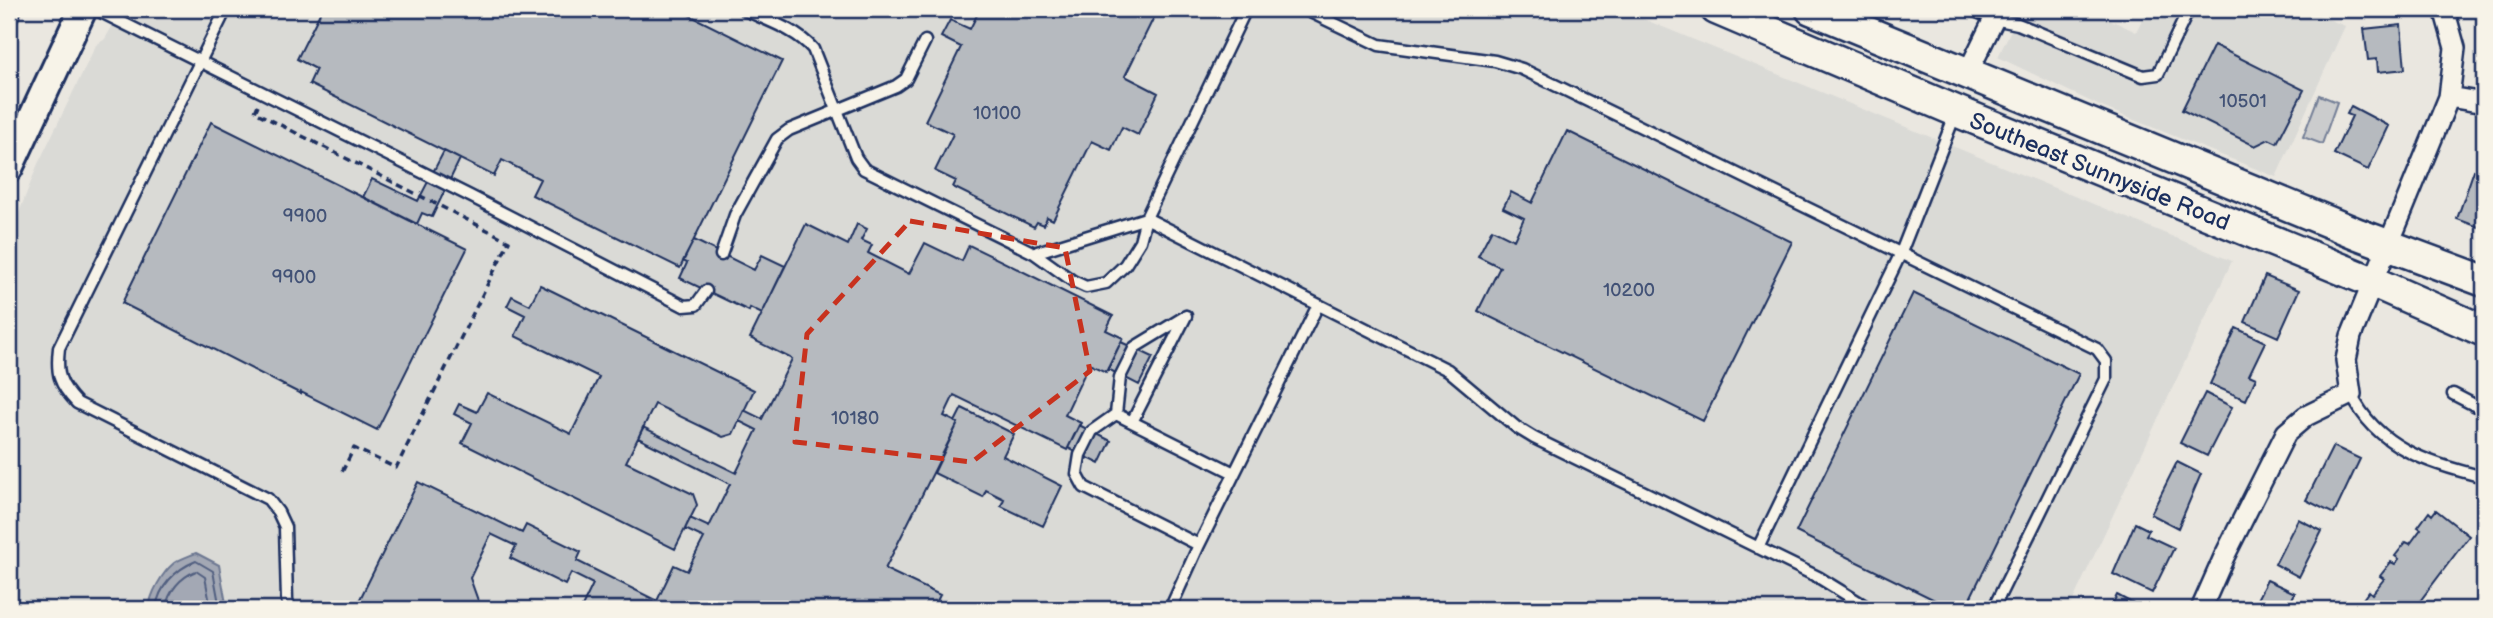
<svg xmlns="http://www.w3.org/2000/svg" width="2493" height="618" font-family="'Balsamiq Sans',sans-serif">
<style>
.built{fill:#dadad6}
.green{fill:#cbcccd;stroke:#737e96;stroke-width:2}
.water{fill:#a3a8b4;stroke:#6d7892;stroke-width:2}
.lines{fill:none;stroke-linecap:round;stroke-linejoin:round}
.shore{stroke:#515f80;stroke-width:2}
.building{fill:#b6babf;stroke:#1b2f5e;stroke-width:2}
.lane-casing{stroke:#1b2f5e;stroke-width:15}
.street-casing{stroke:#1b2f5e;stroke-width:24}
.secondary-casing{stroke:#1b2f5e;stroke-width:32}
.primary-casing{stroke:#1b2f5e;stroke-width:35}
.path{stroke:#1b2f5e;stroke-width:3.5;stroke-dasharray:7 5;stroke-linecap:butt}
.lane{stroke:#f7f3e8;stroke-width:10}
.street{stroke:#f7f3e8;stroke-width:19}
.secondary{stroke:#f7f3e8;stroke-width:26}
.primary{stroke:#f7f3e8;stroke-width:30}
.marked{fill:none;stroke:#c8321e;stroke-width:5;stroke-dasharray:14 9;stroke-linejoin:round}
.labels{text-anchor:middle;stroke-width:6;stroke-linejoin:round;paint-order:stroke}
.number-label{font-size:19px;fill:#425276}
.street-label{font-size:23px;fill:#1b2f5e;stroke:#f7f3e8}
</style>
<rect width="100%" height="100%" fill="#eae7e0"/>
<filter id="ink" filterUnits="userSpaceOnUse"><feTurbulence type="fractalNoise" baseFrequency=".0143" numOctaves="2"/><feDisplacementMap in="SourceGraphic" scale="14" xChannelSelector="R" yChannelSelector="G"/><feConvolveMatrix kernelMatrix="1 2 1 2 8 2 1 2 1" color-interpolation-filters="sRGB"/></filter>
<g filter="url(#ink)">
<path class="built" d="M122,9h1497l613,252 -163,348h-2060v-361l11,-38 17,-44 59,-121 9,-6z
M2021,9h67l48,23 11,-23h157l41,17 -69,151 -174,-70 -104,-50z"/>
<path class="green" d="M2319,95l18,7 -15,42 -19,-7z"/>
<path class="water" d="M196,553l23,12 8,44h-78c1,-15 13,-36 25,-46 6,-4 15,-7 22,-10z"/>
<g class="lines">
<path class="shore" d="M156,609c2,-22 20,-40 40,-48l17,10 7,38
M165,609c4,-17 14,-31 31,-38l9,6 6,32"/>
</g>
<path class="building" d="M322,9h355l105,52 -102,207 -148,-73 8,-16 -38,-19 -8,16 -185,-92 7,-15 -19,-10z
M980,9h178l-33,67 33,17 -20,42 -16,-8 -11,23 -19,-9 -39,79 -6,-3 -3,8 -7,-3 -3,5 -81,-40 3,-6 -21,-10 18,-37 -28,-13 36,-74 -20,-10 9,-17 20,9z
M2401,25l4,44 -27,3 -1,-13 -9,1 -4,-31z
M2214,45l90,45 -27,53 -8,-4 -14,7 -73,-36z
M2351,106l38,20 -21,44 -34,-16 18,-38 -5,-2z
M211,122l256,127 -90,181 -76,-38v2l-179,-91z
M1567,131l225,111 -89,179 -225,-110 22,-44 -22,-11 14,-27 22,11 10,-22 -21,-10 8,-16 21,11z
M444,151l16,8 -28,58 -10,-4 -5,11 -54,-27 9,-18 46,22z
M2474,170l10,3v56l-27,-10z
M806,224l42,21 9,-21 10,5 -6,11 11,5 -4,8 41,21 16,-31 37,18 7,-16 144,71 -7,14 17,8 -17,34 -17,-8 -24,51 16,8 -14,27 -113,-55 -10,21 14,7 -73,146 55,26 -7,14h-352l12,-25 -22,-11 -6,12 -55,-27 6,-12 -25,-12 -21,44 11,31h-126l63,-127 104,51 4,-8 55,27 -4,9 80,40 17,-36 13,6 17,-33 -19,-9 5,-11 19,9 21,-43 -92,-46 5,-11 93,46 21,-43 -18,-9 5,-11 18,9 30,-60 -42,-21z
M694,240l60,30 8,-15 23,11 -23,48 -12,-6 -1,3 -69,-33 7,-15 -4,-2z
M2265,276l34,14 -21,47 -33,-15z
M540,285l214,105 -21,44 -10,3 -68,-33 -29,58 67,32 4,11 -22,44 -213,-106 10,-20 -18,-9 5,-10 18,8 10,-19 84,41 28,-57 -84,-41 10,-21 -18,-9 5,-10 18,9z
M1913,293l166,81 -114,235h-12l-157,-77z
M2236,328l29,14 -16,33 7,3 -10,22 -36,-16z
M1121,342l32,15 -14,28 -31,-16z
M2205,393l27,14 -25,49 -27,-13z
M962,408l52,26 -11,22 59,30 -19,40 -42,-20 3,-7 -18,-9 -3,7 -49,-24 24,-50 -3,-1z
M1079,425l32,16 -11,23 -32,-16z
M2333,446l27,13 -26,55 -28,-14z
M2177,462l24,12 -23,54 -27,-14z
M2436,510l33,26 -55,73h-54l-3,-2 12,-16 3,3 12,-15 -4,-3 11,-14 4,2 4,-5 -4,-3 11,-14 4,2 11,-15 -3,-2 11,-15 3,3z
M2298,519l24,12 -23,46 -24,-13z
M2135,523l14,7 -3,5 28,13 -22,45 -39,-19z
M2267,580l28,13 -8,16h-35z
M2117,595l26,14h-33z"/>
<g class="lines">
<g class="lane-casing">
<path id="lane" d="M95,9l375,187 214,110 12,-1 10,-14
M226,9l-167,339c-3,26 0,36 18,55l191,96 10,13 7,15 2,73 3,9
M743,9c23,11 53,20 70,40l43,109 8,11 170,84 39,28 13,6 20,-4 19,-18 15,-24 6,-23 100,-209
M1304,9l75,36 116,16 27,8 575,280 9,12v18l-113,230
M1970,9l24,10 24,5 125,52 15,-2 31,-65
M9,23l7,-14
M1034,253l112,-35 302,152 68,57 18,11 284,139 52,32
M721,255l14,-40 42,-76 12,-9 107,-44 10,-7 19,-38
M1186,316l-51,31 -15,30 -4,37 -24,17 -12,24 -3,19 7,13 115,58
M2351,394c26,54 79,70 133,83
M2453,394l31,16
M1116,414l118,59
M1132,422l54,-106
M1758,548l142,-293 55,-140
M1170,609l29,-64 119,-240"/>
</g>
<g class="street-casing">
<path id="street" d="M1967,74l32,-65
M2449,97l35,6
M2201,609l23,-52 62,-124 20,-17 45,-22 -5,-34 5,-24 98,-239 6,-49 -11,-39"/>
</g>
<g class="secondary-casing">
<path id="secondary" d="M9,168l74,-159"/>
</g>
<g class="primary-casing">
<path id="primary" d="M1716,9l240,102 417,171 111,49
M1811,9l547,225 126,47"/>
</g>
<path class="path" d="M258,105l-3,7 254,129 -113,227 -42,-20 -13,26"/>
<use href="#lane" class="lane"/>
<use href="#street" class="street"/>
<use href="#secondary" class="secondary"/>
<use href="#primary" class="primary"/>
</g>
</g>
<path class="marked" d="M910,221l155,27 25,123 -118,91 -177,-20 12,-108z"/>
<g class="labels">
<g class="number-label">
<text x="2243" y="107">10501</text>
<text x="997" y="119">10100</text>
<text x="305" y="222">9900</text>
<text x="294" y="283">9900</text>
<text x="1629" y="296">10200</text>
<text x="855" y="424">10180</text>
</g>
<g class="street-label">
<text transform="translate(2100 171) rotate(22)" y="8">Southeast Sunnyside Road</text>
</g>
</g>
<rect width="2493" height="618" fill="none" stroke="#f7f3e8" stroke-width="35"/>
<rect x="18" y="18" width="2458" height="583" fill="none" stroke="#1b2f5e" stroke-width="2.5" filter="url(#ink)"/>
</svg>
